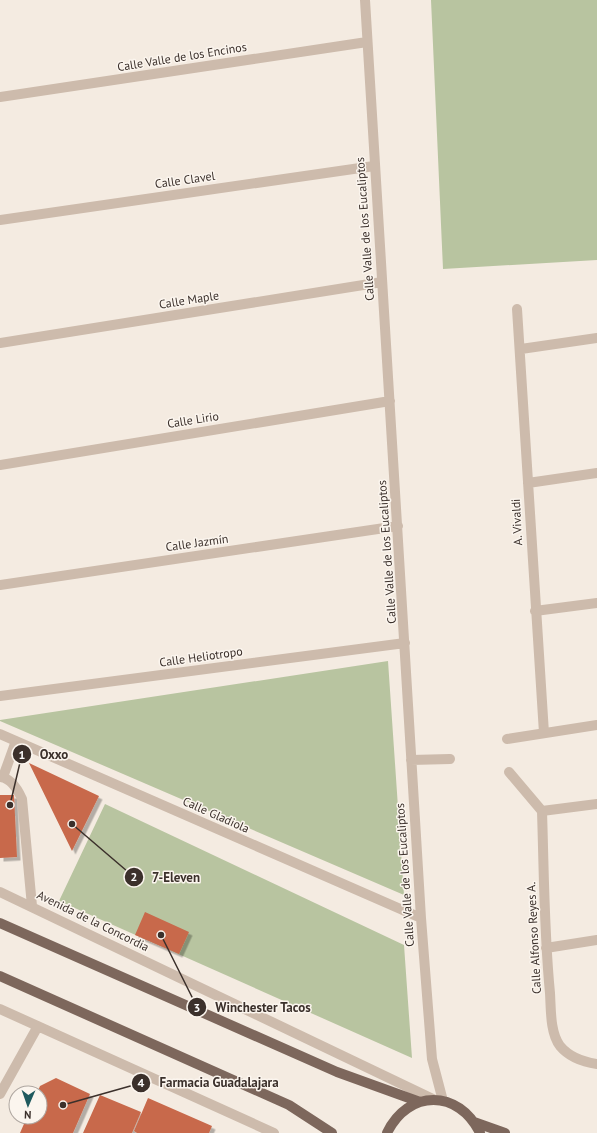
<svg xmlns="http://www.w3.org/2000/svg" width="597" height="1133" font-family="'PT Sans',sans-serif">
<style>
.green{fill:#b8c4a0}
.building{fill:#c8694b;filter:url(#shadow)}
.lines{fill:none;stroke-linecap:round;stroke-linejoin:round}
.minor{stroke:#cdbbac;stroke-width:10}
.major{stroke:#7d675c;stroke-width:10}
.labels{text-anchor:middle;stroke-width:3;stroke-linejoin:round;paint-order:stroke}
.street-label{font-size:12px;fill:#3b302b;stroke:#fbf5ee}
.leader{fill:none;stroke:#3b302b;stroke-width:1.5}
.callout-dot{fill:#3b302b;stroke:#fbf5ee;stroke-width:1.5}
.mark-label{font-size:12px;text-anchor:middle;font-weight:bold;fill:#fff}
.callout-label{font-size:13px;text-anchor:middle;font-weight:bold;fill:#3b302b;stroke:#fbf5ee;stroke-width:3;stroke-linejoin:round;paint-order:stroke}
</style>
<defs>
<filter id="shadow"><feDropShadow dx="3.5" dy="3.5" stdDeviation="0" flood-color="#0004"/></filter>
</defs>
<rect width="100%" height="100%" fill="#f4ebe1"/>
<path class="green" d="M431,0h166v260l-154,9z
M388,661l16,234 -404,-174v-1z
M105,804l299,141 8,113 -353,-157z"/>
<path class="building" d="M29,763l70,33 -27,55z
M0,795h14l3,62 -17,1z
M145,912l44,20 -10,22 -44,-19z
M56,1078l34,16 -17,39h-53l7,-16h13v-24h-3l3,-7z
M100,1095l41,17 -9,21h-49z
M148,1098l64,28 -3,7h-72l-3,-2z"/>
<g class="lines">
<path class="minor" d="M365,0l56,918 11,141 11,42
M0,97l367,-55
M0,220l374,-54
M517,309l27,424
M0,343l382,-61
M521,349l76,-11
M0,465l390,-64
M528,483l69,-10
M0,585l398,-59
M535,611l62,-8
M0,696l405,-53
M0,734l421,184
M507,739l90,-14
M411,760l39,-1
M509,772l33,39
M0,777c11,1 18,13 22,22l10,107
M3,777l13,-36
M542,811c2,61 2,122 8,182 1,16 0,40 10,53 10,12 23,16 37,18
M542,811l55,-7
M0,892l435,208
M546,948l51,-8
M0,1009l274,124
M0,1094l38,-68"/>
<path class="major" d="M0,923l337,149 83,30
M0,976l289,129 43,28
M474,1122l31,11
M387,1133c21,-44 72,-44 93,0"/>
</g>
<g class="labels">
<g class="street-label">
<text transform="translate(182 57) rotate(-9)" y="4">Calle Valle de los Encinos</text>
<text transform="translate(185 180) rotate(-8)" y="4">Calle Clavel</text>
<text transform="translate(365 229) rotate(-94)" y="4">Calle Valle de los Eucaliptos</text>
<text transform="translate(189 300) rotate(-9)" y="4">Calle Maple</text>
<text transform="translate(193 420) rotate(-9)" y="4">Calle Lirio</text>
<text transform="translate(517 522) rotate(-93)" y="4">A. Vivaldi</text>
<text transform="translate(197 543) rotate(-8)" y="4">Calle Jazmín</text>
<text transform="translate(387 552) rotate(-94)" y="4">Calle Valle de los Eucaliptos</text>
<text transform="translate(201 657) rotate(-8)" y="4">Calle Heliotropo</text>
<text transform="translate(216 815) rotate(24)" y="4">Calle Gladiola</text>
<text transform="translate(405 875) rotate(-94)" y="4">Calle Valle de los Eucaliptos</text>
<text transform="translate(93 921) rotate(26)" y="4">Avenida de la Concordia</text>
<text transform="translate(534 938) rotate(-93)" y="4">Calle Alfonso Reyes A.</text>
</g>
</g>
<path class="leader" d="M10 805L22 754M72 824L134 877M161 935L197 1007M63 1105L141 1083"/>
<g class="callout-dot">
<circle cx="10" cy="805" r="4"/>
<circle cx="72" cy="824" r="4"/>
<circle cx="161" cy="935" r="4"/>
<circle cx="63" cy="1105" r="4"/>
<circle cx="22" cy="754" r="10"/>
<circle cx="134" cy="877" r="10"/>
<circle cx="197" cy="1007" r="10"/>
<circle cx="141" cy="1083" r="10"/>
</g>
<g class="mark-label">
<text x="22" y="759">1</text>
<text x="134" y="881">2</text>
<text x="197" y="1012">3</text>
<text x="141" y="1087">4</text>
</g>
<g class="callout-label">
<text x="54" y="759">Oxxo</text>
<text x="176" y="882">7-Eleven</text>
<text x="263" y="1012">Winchester Tacos</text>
<text x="219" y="1087">Farmacia Guadalajara</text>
</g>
<g transform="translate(28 1105) rotate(182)"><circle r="19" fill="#fbf5ee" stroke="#aea6a0"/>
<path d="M0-3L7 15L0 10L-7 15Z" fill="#1f5a5e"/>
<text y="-6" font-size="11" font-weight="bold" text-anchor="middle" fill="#3b302b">N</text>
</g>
</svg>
